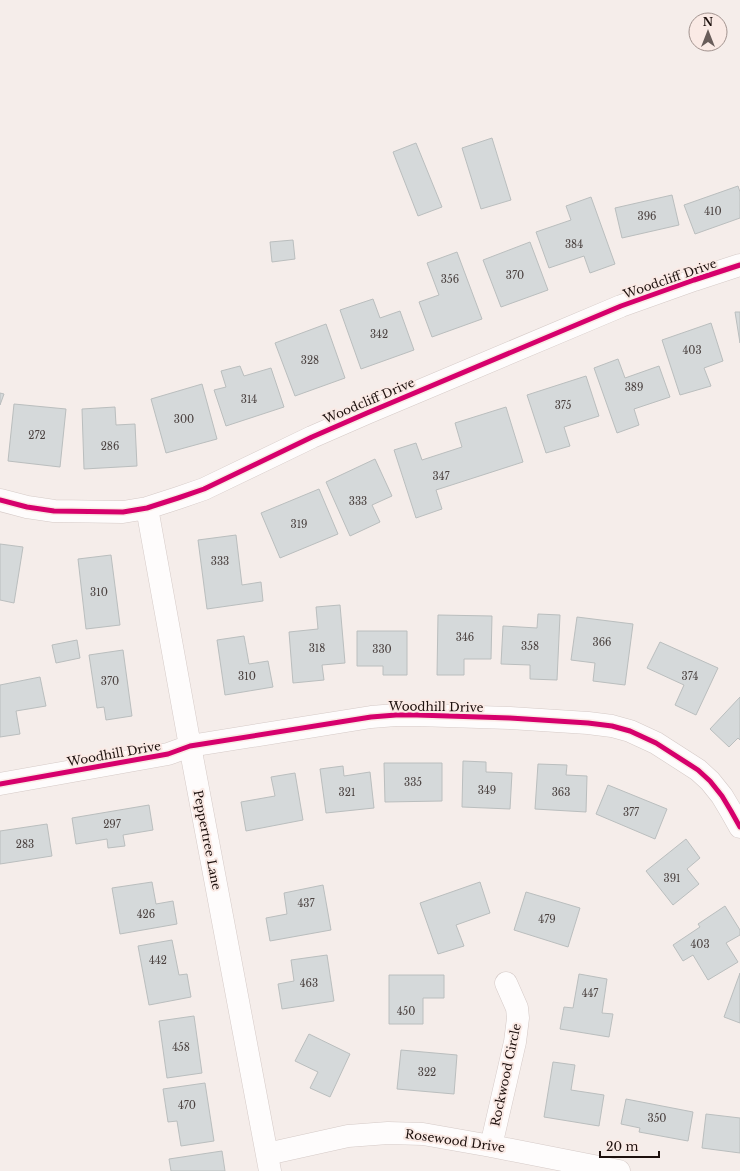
<svg xmlns="http://www.w3.org/2000/svg" width="740" height="1171" font-family="'Libre Baskerville',serif">
<style>
.building{fill:#d5d9da;stroke:#babebe}
.lines{fill:none;stroke-linecap:round;stroke-linejoin:round}
.street-casing{stroke:#d5cac7;stroke-width:23}
.street{stroke:#fefcfc;stroke-width:22}
.cycleway-casing{stroke:#faeae5;stroke-width:8}
.cycleway{stroke:#d6006c;stroke-width:5}
.labels{text-anchor:middle;stroke-width:4;stroke-linejoin:round;paint-order:stroke}
.number-label{font-size:10px;fill:#4b4240}
.street-label{font-size:12px;fill:#1d100d;stroke:#faeae5}
</style>
<rect width="100%" height="100%" fill="#f5edea"/>
<path class="building" d="M492,138l19,62 -30,9 -19,-61z
M416,143l26,64 -24,9 -25,-64z
M738,186l2,6v26l-45,16 -11,-29z
M672,195l7,30 -57,13 -7,-30z
M591,197l24,67 -25,9 -6,-17 -35,12 -13,-36 35,-12 -5,-14z
M293,240l2,19 -23,3 -2,-20z
M530,242l18,48 -47,17 -18,-47z
M457,252l25,67 -50,18 -13,-35 20,-7 -12,-32z
M373,299l7,19 20,-7 14,39 -53,19 -21,-59z
M735,312h5v31z
M711,323l12,38 -19,7 7,18 -31,9 -18,-55z
M326,324l19,54 -50,18 -20,-53z
M618,359l7,19 34,-12 11,31 -36,12 5,16 -22,8 -23,-65z
M240,366l4,10 27,-8 13,39 -58,19 -12,-36 12,-3 -5,-16z
M586,376l13,40 -35,11 6,19 -24,7 -19,-58z
M202,384l15,55 -51,14 -15,-54z
M0,393l4,1 -4,11z
M14,404l52,5 -6,58 -52,-6z
M115,407l1,18 19,-1 2,42 -53,3 -2,-60z
M506,407l17,55 -87,28 6,19 -26,9 -22,-68 22,-7 6,17 40,-13 -7,-24z
M375,459l17,37 -20,9 8,17 -30,14 -24,-54z
M319,489l19,45 -58,24 -19,-45z
M236,535l6,50 19,-3 2,19 -56,8 -9,-69z
M0,544l23,3 -9,56 -14,-3z
M111,555l9,70 -34,4 -8,-70z
M340,605l5,58 -23,2 2,15 -31,3 -4,-51 29,-3 -2,-22z
M538,614l22,1 -3,65 -27,-1v-14l-29,-1 2,-38 34,2z
M438,615l54,1 -1,43h-27v16h-27z
M577,617l56,7 -8,61 -32,-4 2,-18 -24,-3z
M357,631h50v44h-24v-9h-26z
M244,636l5,28 19,-3 5,26 -48,8 -8,-55z
M77,640l3,18 -24,5 -4,-18z
M660,642l58,26 -22,47 -21,-10 9,-20 -37,-17z
M123,650l9,66 -26,4 -2,-13 -7,1 -8,-53z
M40,677l6,29 -30,5 4,23 -20,3v-52z
M740,697v43l-2,-2 -9,9 -19,-18z
M463,761l23,1v10l26,1 -2,36 -48,-2z
M384,763h58v38l-57,1z
M538,764l29,1 -1,10 21,1 -1,36 -51,-3z
M343,766l1,10 26,-4 4,36 -48,5 -6,-44z
M295,773l8,47 -57,11 -5,-29 34,-6 -4,-19z
M608,785l59,24 -12,30 -59,-25z
M149,805l4,25 -30,5 2,11 -17,2 -1,-9 -31,5 -4,-26z
M47,824l5,32 -52,8v-33z
M686,839l14,19 -13,11 12,15 -26,21 -27,-34z
M152,882l4,22 17,-3 4,23 -57,10 -8,-46z
M480,882l10,31 -34,12 8,21 -26,8 -18,-51z
M323,885l8,45 -61,11 -4,-23 21,-4 -3,-21z
M526,892l54,16 -12,39 -54,-17z
M725,906l15,24v5l-14,8 12,19 -30,18 -15,-25 -10,6 -10,-16 27,-18 -2,-3z
M172,940l7,35 8,-1 4,23 -42,8 -11,-59z
M327,955l7,46 -52,8 -4,-25 16,-3 -3,-21z
M740,973v50l-16,-6z
M579,974l28,5 -5,34 11,1 -4,23 -49,-8 4,-22 9,1z
M389,975h55v23h-21v26h-34z
M194,1016l8,57 -35,5 -8,-57z
M309,1034l41,20 -20,43 -20,-9 8,-16 -23,-11z
M401,1050l56,5 -3,39 -57,-5z
M553,1062l22,3 -4,25 33,5 -5,31 -55,-9z
M205,1083l9,58 -33,5 -4,-25 -9,1 -5,-33z
M626,1099l67,13 -5,29 -49,-9 1,-4 -19,-4z
M706,1114l34,4v35l-38,-5z
M222,1151l3,20h-54l-2,-12z"/>
<g class="lines">
<g class="street-casing">
<path id="street" d="M0,500l27,7 27,4 69,1 24,-4 31,-10 26,-9 108,-52 55,-24 254,-107 73,-26 46,-15
M147,508l43,238 80,425
M0,784l168,-30 22,-8 181,-29 25,-2h21l93,3 78,5 24,3 18,5 26,12 42,27 12,11 12,15 9,15 9,16
M491,1146l24,-104 3,-24 -1,-10 -11,-25
M267,1154l81,-18 40,-3 35,1 68,12 128,25"/>
</g>
<use href="#street" class="street"/>
<g class="cycleway-casing">
<path id="cycleway" d="M0,500l27,7 27,4 69,1 24,-4 31,-10 26,-9 108,-52 55,-24 254,-107 73,-26 46,-15
M0,784l168,-30 22,-8 181,-29 25,-2h21l93,3 78,5 24,3 18,5 26,12 42,27 12,11 12,15 9,15 9,16"/>
</g>
<use href="#cycleway" class="cycleway"/>
</g>
<g class="labels">
<g class="number-label">
<text x="713" y="215">410</text>
<text x="647" y="220">396</text>
<text x="574" y="248">384</text>
<text x="515" y="279">370</text>
<text x="450" y="283">356</text>
<text x="379" y="338">342</text>
<text x="692" y="354">403</text>
<text x="310" y="364">328</text>
<text x="634" y="391">389</text>
<text x="249" y="403">314</text>
<text x="563" y="409">375</text>
<text x="184" y="423">300</text>
<text x="37" y="439">272</text>
<text x="110" y="450">286</text>
<text x="441" y="480">347</text>
<text x="358" y="505">333</text>
<text x="299" y="528">319</text>
<text x="220" y="565">333</text>
<text x="99" y="596">310</text>
<text x="465" y="641">346</text>
<text x="602" y="646">366</text>
<text x="530" y="650">358</text>
<text x="317" y="652">318</text>
<text x="382" y="653">330</text>
<text x="247" y="680">310</text>
<text x="690" y="680">374</text>
<text x="110" y="685">370</text>
<text x="413" y="786">335</text>
<text x="487" y="794">349</text>
<text x="347" y="796">321</text>
<text x="561" y="796">363</text>
<text x="631" y="816">377</text>
<text x="112" y="828">297</text>
<text x="25" y="848">283</text>
<text x="672" y="882">391</text>
<text x="306" y="907">437</text>
<text x="146" y="918">426</text>
<text x="547" y="923">479</text>
<text x="700" y="948">403</text>
<text x="158" y="964">442</text>
<text x="309" y="987">463</text>
<text x="590" y="997">447</text>
<text x="406" y="1015">450</text>
<text x="181" y="1051">458</text>
<text x="427" y="1076">322</text>
<text x="187" y="1109">470</text>
<text x="657" y="1122">350</text>
</g>
<g class="street-label">
<text transform="translate(670 279) rotate(-19)" y="4">Woodcliff Drive</text>
<text transform="translate(369 401) rotate(-23)" y="4">Woodcliff Drive</text>
<text transform="translate(436 707) rotate(1)" y="4">Woodhill Drive</text>
<text transform="translate(114 754) rotate(-10)" y="4">Woodhill Drive</text>
<text transform="translate(207 840) rotate(79)" y="4">Peppertree Lane</text>
<text transform="translate(506 1075) rotate(-78)" y="4">Rockwood Circle</text>
<text transform="translate(455 1141) rotate(8)" y="4">Rosewood Drive</text>
</g>
</g>
<g transform="translate(708 32)"><circle r="19" fill="#faeae5" stroke="#a2938f"/>
<path d="M0-3L7 15L0 10L-7 15Z" fill="#695d5a"/>
<text y="-6" font-size="11" font-weight="bold" text-anchor="middle" fill="#1d100d">N</text>
</g>
<path d="M600 1151v6h59v-6" fill="none" stroke="#1d100d" stroke-width="2"/>
<text x="606" y="1151" font-size="12" fill="#1d100d" stroke="#faeae5" stroke-width="3" paint-order="stroke">20 m</text>
</svg>
